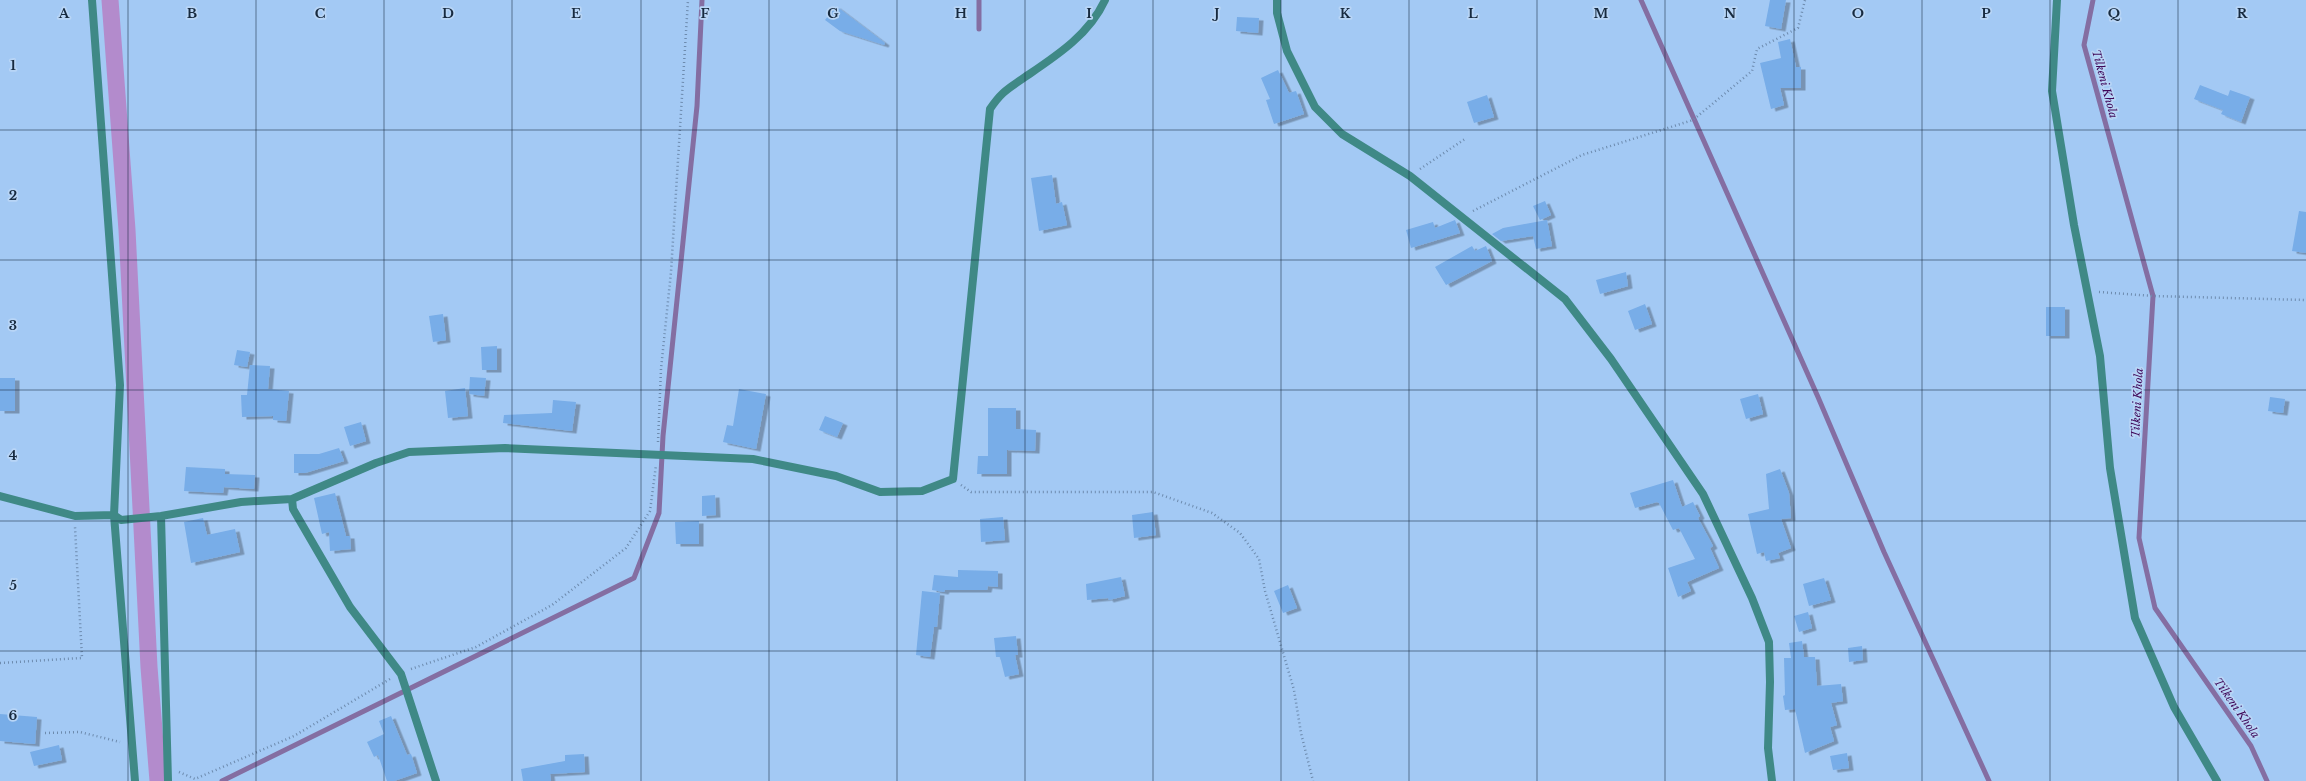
<svg xmlns="http://www.w3.org/2000/svg" width="2306" height="781" font-family="'Libre Baskerville',serif">
<style>
.lines{fill:none;stroke-linecap:round;stroke-linejoin:round}
.stream{stroke:#846ea2;stroke-width:5}
.canal{stroke:#b38bcc;stroke-width:17}
.building{fill:#78ade8;filter:url(#shadow)}
.path{stroke:#6d8bae;stroke-width:2.5;stroke-dasharray:1 3;stroke-linecap:butt}
.minor{stroke:#3f8986;stroke-width:8}
.grid{fill:none;stroke:#172a3f;stroke-width:1;stroke-opacity:0.55}
.labels{text-anchor:middle;stroke-width:3.5;stroke-linejoin:round;paint-order:stroke}
.water-label{font-size:11px;font-style:italic;fill:#3f0758;stroke:#b8d5f6}
.grid-label{font-size:13px;text-anchor:middle;font-weight:bold;fill:#172a3f;stroke:#b8d5f6;stroke-width:3.5;stroke-linejoin:round;paint-order:stroke}
</style>
<defs>
<filter id="shadow"><feDropShadow dx="4.5" dy="2.5" stdDeviation="0" flood-color="#0004"/></filter>
</defs>
<rect width="100%" height="100%" fill="#a3c9f4"/>
<g class="lines">
<path class="stream" d="M1641,0l177,397 66,155 105,229
M2093,0l-9,45 69,251 -14,242 16,70 96,138 16,35
M979,29v-29
M222,781l412,-203 25,-65 4,-77 34,-330 5,-106"/>
<path class="canal" d="M110,0l17,230 22,437 9,114"/>
</g>
<path class="building" d="M1770,0h16l-5,29 -16,-3z
M836,6l49,37 -1,2 -44,-14 -15,-11z
M1237,17l22,1 -1,15 -22,-2z
M1790,39l6,28h5v21h-21l4,17 -13,4 -11,-46 21,-5 -3,-16z
M1278,70l11,23 7,-2 8,23 -30,10 -8,-24 4,-1 -9,-21z
M2200,85l28,11 2,-6 20,7 -9,25 -20,-8 2,-4 -29,-11z
M1487,95l7,22 -20,6 -7,-21z
M1052,175l4,29 6,-2 5,23 -28,6 -8,-53z
M1545,201l6,14 -11,5 -7,-14z
M2299,211l7,1v41l-14,-2z
M1455,220l5,13 -49,15 -5,-18 27,-8 2,6z
M1547,220l5,26 -16,3 -3,-13 -32,5 -9,-7 11,-6z
M1472,246l3,5 11,-5 6,15 -46,24 -11,-18z
M1626,272l2,14 -28,8 -4,-14z
M1645,304l7,20 -17,6 -7,-19z
M2046,307h19v29h-19z
M443,314l3,26 -13,2 -4,-26z
M497,346v24h-15l-1,-23z
M237,350l13,2 -3,15 -13,-2z
M250,365l20,1 -2,23 21,2 -3,30 -13,-1v-4l-31,1 -1,-22h6z
M470,377l16,1 -2,18 -15,-2z
M0,378h15v33h-15z
M465,388l3,28 -20,2 -3,-27z
M739,389l27,5 -10,55 -33,-7 4,-17 6,1z
M1758,394l5,20 -17,5 -6,-20z
M2270,397l15,2 -2,14 -15,-2z
M553,400l23,2 -4,29 -69,-8 1,-8 48,-2z
M988,408h28v21l20,1 -1,21 -28,-1v24h-30l1,-18h10z
M825,416l18,7 -6,14 -18,-7z
M361,422l5,19 -16,5 -6,-19z
M339,448l5,13 -39,12h-11v-19h25z
M186,467l39,2v5l30,1 -1,14 -30,-2 -1,6 -39,-2z
M1780,469l9,24 2,25 -10,1 10,29 -13,5 2,5 -14,3 -2,-9 -7,2 -9,-40 21,-5 -3,-35z
M1673,480l9,27 11,-5 7,14 -2,2 15,28 -3,2 9,20 -32,14 4,9 -13,6 -10,-29 27,-9 -16,-31 -6,2 -14,-27 -2,-1 -22,6 -5,-15z
M335,493l11,43h4l1,13 -21,2 -1,-19 -7,2 -8,-36z
M715,495l1,20 -14,1v-20z
M1153,512l3,23 -22,3 -2,-23z
M1003,517l2,23 -24,2 -1,-23z
M203,518l4,17 28,-6 5,23 -49,11 -7,-41z
M699,521v23h-23l-1,-22z
M958,570l40,1v16l-10,-1 -1,4h-42l-1,2 -12,-2 2,-15 24,2z
M1121,577l4,19 -16,4 -1,-2 -21,2 -1,-16z
M1824,578l7,22 -22,6 -6,-22z
M1288,585l9,23 -14,5 -9,-22z
M922,591l18,2 -3,34h-3l-4,30 -14,-2z
M1808,612l4,16 -13,4 -5,-16z
M1016,636l2,19h-3l4,19 -14,3 -5,-20h-4l-2,-19z
M1802,641l2,16h11l2,29 24,-2 2,17 -12,2 6,22 -7,2 4,14 -29,12 -10,-44 -10,1 -2,-14 2,-1 -1,-37h7l-2,-15z
M1862,646l1,14 -14,2 -1,-14z
M0,714l37,3 -2,27 -35,-3z
M391,716l16,39 4,-1 6,19 -23,8h-7l-9,-26 -4,2 -7,-15 17,-8 -5,-13z
M59,745l3,15 -28,6 -4,-14z
M1847,753l2,15 -16,2 -3,-14z
M584,754l1,18 -35,2 1,7h-28l-2,-12 44,-8v-6z"/>
<g class="lines">
<path class="path" d="M1420,169l45,-30
M1473,211l109,-56 111,-35 59,-49 5,-22 41,-21 7,-28
M2099,292l54,4 153,4
M658,442l3,-73 10,-97 17,-272
M961,485l10,7h182l59,21 28,20 19,26 6,32 29,99 7,43 12,48
M0,663l82,-5 -7,-131
M411,669l65,-22 76,-42 74,-57 24,-37 6,-46
M45,733l35,-1 40,10
M179,772l16,7 99,-43 96,-57"/>
<path class="minor" d="M92,0l28,385 -6,130 21,266
M1277,0v13l10,38 28,56 27,27 68,42 155,123 46,60 92,135 49,104 17,44 1,40 -2,66 4,33
M2057,0l-5,91 22,134 26,131 10,112 25,150 39,89 43,74
M0,496l75,20 39,-1 7,5 40,-4 80,-14 51,-3 84,-36 33,-11 96,-4 248,11 83,17 44,16 42,-1 31,-12 37,-370c12,-18 18,-20 35,-32 31,-21 64,-42 80,-77
M292,499l1,10 57,98 51,67 35,107
M161,516l7,265"/>
</g>
<path class="grid" d="M128,0v781M256,0v781M384,0v781M512,0v781M641,0v781M769,0v781M897,0v781M1025,0v781M1153,0v781M1281,0v781M1409,0v781M1537,0v781M1665,0v781M1794,0v781M1922,0v781M2050,0v781M2178,0v781M0,130h2306M0,260h2306M0,390h2306M0,521h2306M0,651h2306"/>
<g class="labels">
<g class="water-label">
<text transform="translate(2105 84) rotate(75)" y="4">Tilkeni Khola</text>
<text transform="translate(2137 403) rotate(-87)" y="4">Tilkeni Khola</text>
<text transform="translate(2237 708) rotate(55)" y="4">Tilkeni Khola</text>
</g>
</g>
<g class="grid-label">
<text x="64" y="18">A</text>
<text x="192" y="18">B</text>
<text x="320" y="18">C</text>
<text x="448" y="18">D</text>
<text x="576" y="18">E</text>
<text x="705" y="18">F</text>
<text x="833" y="18">G</text>
<text x="961" y="18">H</text>
<text x="1089" y="18">I</text>
<text x="1217" y="18">J</text>
<text x="1345" y="18">K</text>
<text x="1473" y="18">L</text>
<text x="1601" y="18">M</text>
<text x="1730" y="18">N</text>
<text x="1858" y="18">O</text>
<text x="1986" y="18">P</text>
<text x="2114" y="18">Q</text>
<text x="2242" y="18">R</text>
<text x="13" y="70">1</text>
<text x="13" y="200">2</text>
<text x="13" y="330">3</text>
<text x="13" y="460">4</text>
<text x="13" y="590">5</text>
<text x="13" y="720">6</text>
</g>
</svg>
